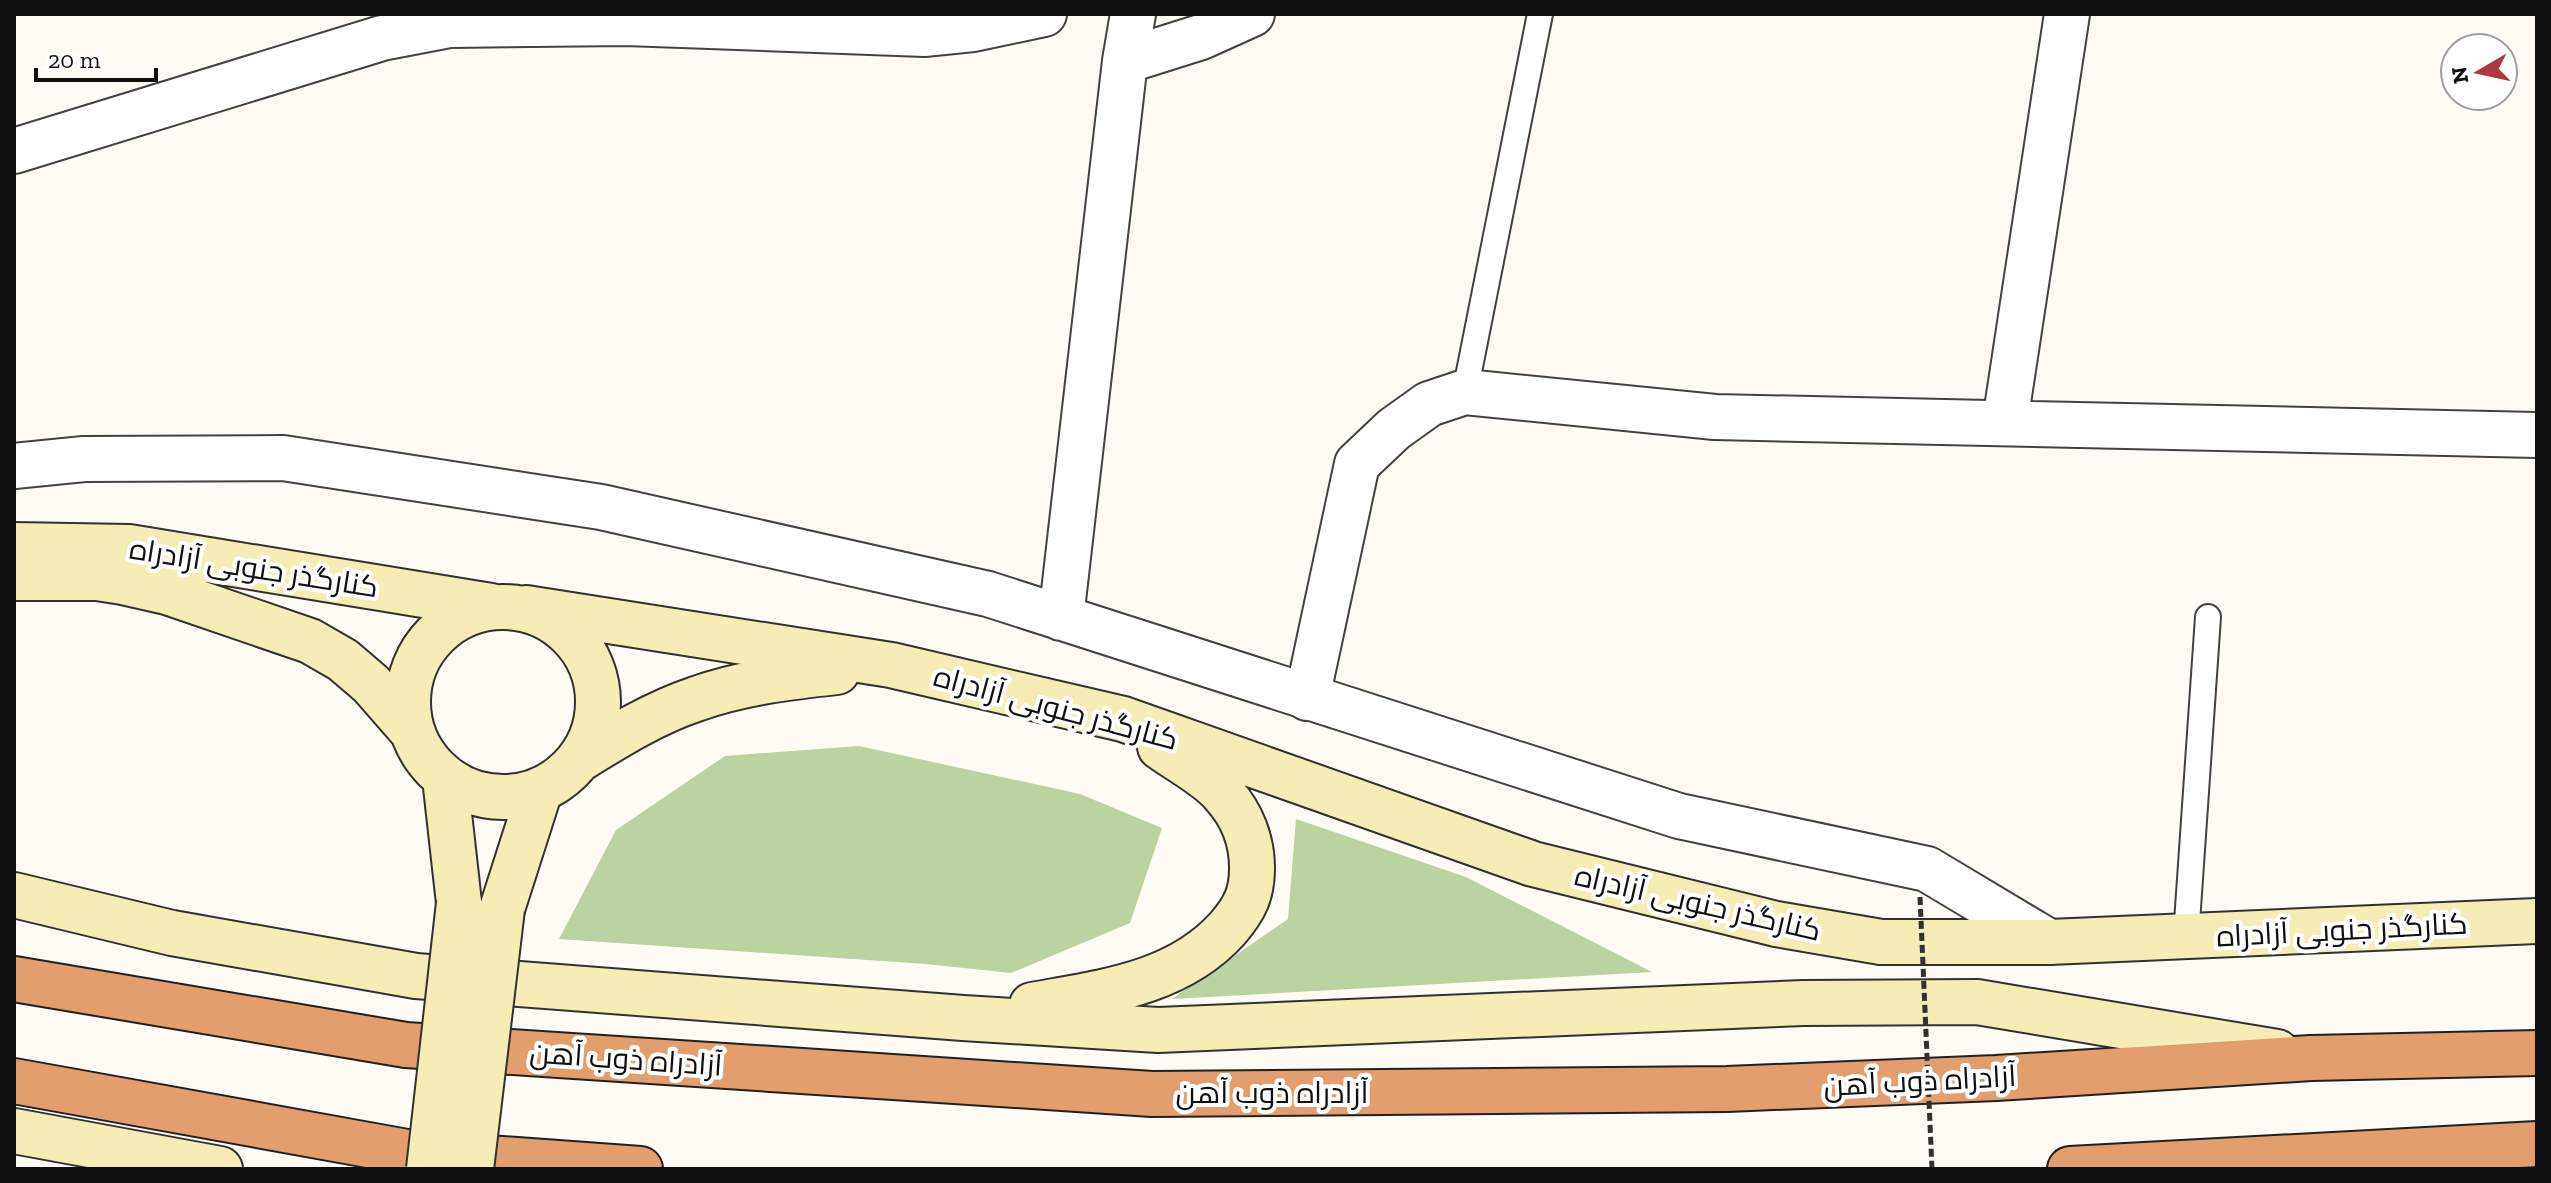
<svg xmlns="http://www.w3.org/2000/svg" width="2551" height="1183" font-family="'Zilla Slab',Cairo,serif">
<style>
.forest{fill:#bad3a1}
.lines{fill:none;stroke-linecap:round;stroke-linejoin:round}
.service-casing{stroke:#424242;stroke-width:28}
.minor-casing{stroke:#424242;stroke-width:48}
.secondary-casing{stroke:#313131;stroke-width:48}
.motorway-casing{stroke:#202020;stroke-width:48}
.service{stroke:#fff;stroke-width:24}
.minor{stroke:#fff;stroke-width:44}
.secondary{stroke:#f5ecb6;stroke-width:44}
.motorway{stroke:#e29e6c;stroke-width:44}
.secondary-bridge-casing{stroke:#313131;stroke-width:48;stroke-linecap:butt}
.path-bridge{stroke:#313131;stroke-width:5;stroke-dasharray:8 4;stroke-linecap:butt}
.secondary-bridge{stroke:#f5ecb6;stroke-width:44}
.labels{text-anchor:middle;stroke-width:8;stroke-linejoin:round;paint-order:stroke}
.street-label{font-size:30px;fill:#0f0f0f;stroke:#fff}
</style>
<rect width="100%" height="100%" fill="#fdfbf3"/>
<path class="forest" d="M859,746l221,48 82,34 -32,95 -119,50 -85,-9 -367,-25 57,-109 109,-74z
M1296,819l170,58 186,95 -480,27 116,-80z"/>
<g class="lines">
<g class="service-casing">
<path id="service" d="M1465,392l75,-378
M2186,937l22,-320"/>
</g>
<g class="minor-casing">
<path id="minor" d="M1125,61l76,-24 51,-23
M14,151l368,-113 68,-13 176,-2 298,11 49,-5 71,-15
M2005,422l62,-408
M14,466l70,-7 199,-1 318,49 387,87 691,222 248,53 122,73
M1061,618l64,-557 8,-47
M1307,698l50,-234 37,-35 35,-25 36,-12 250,25 822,18"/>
</g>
<g class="secondary-casing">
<path id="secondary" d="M14,545l115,2 362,59
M14,578h83l26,4 44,10 143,49 33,19 28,24 41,47
M408 702a95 95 0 1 1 190 0a95 95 0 1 1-190 0Z
M526,608l365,57 232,54 410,145 243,60 105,18h168l488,-21
M580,759c37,-23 74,-46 116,-60 44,-16 94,-22 141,-27
M445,778l14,125
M14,895l158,38 244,43 547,42 195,12 645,-27 174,-1 300,50
M502,909l38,-119
M1032,1005c71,-13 146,-21 196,-77 17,-20 24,-34 24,-60 0,-27 -10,-53 -28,-73 -14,-18 -45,-34 -64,-48
M14,1131l206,38"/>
</g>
<g class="motorway-casing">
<path id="motorway" d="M14,979l392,66 746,49 575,-5 269,-11 315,-20 226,-5
M14,1081l393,71 233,17
M2070,1169l467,-25"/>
</g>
<use href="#service" class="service"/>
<use href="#minor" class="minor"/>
<use href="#secondary" class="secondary"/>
<use href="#motorway" class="motorway"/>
<g class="secondary-bridge-casing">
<path id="secondary-bridge" d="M429,1169l30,-266
M471,1169l31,-260"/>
</g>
<path class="path-bridge" d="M1920,897l12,272"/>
<use href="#secondary-bridge" class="secondary-bridge"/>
</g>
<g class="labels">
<g class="street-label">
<text transform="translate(254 568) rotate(9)" y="10">کنارگذر جنوبی آزادراه</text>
<text transform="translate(1056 708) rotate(15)" y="10">کنارگذر جنوبی آزادراه</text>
<text transform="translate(1698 903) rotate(13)" y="10">کنارگذر جنوبی آزادراه</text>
<text transform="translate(2342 930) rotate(-3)" y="10">کنارگذر جنوبی آزادراه</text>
<text transform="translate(626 1059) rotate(4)" y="10">آزادراه ذوب آهن</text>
<text transform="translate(1920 1081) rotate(-3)" y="10">آزادراه ذوب آهن</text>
<text x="1272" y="1103">آزادراه ذوب آهن</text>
</g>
</g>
<rect width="2551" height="1183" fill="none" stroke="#0f0f0f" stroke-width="32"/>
<g transform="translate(2479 72) rotate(261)"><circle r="38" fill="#ffffff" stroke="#9f9f9f" stroke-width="2"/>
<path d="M0-6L14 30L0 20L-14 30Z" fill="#ae3842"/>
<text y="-12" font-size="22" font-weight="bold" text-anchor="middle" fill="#0f0f0f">N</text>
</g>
<path d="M36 68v12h120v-12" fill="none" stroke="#0f0f0f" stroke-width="4"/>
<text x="48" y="68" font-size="24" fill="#0f0f0f" stroke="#ffffff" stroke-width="6" paint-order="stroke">20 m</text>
</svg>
